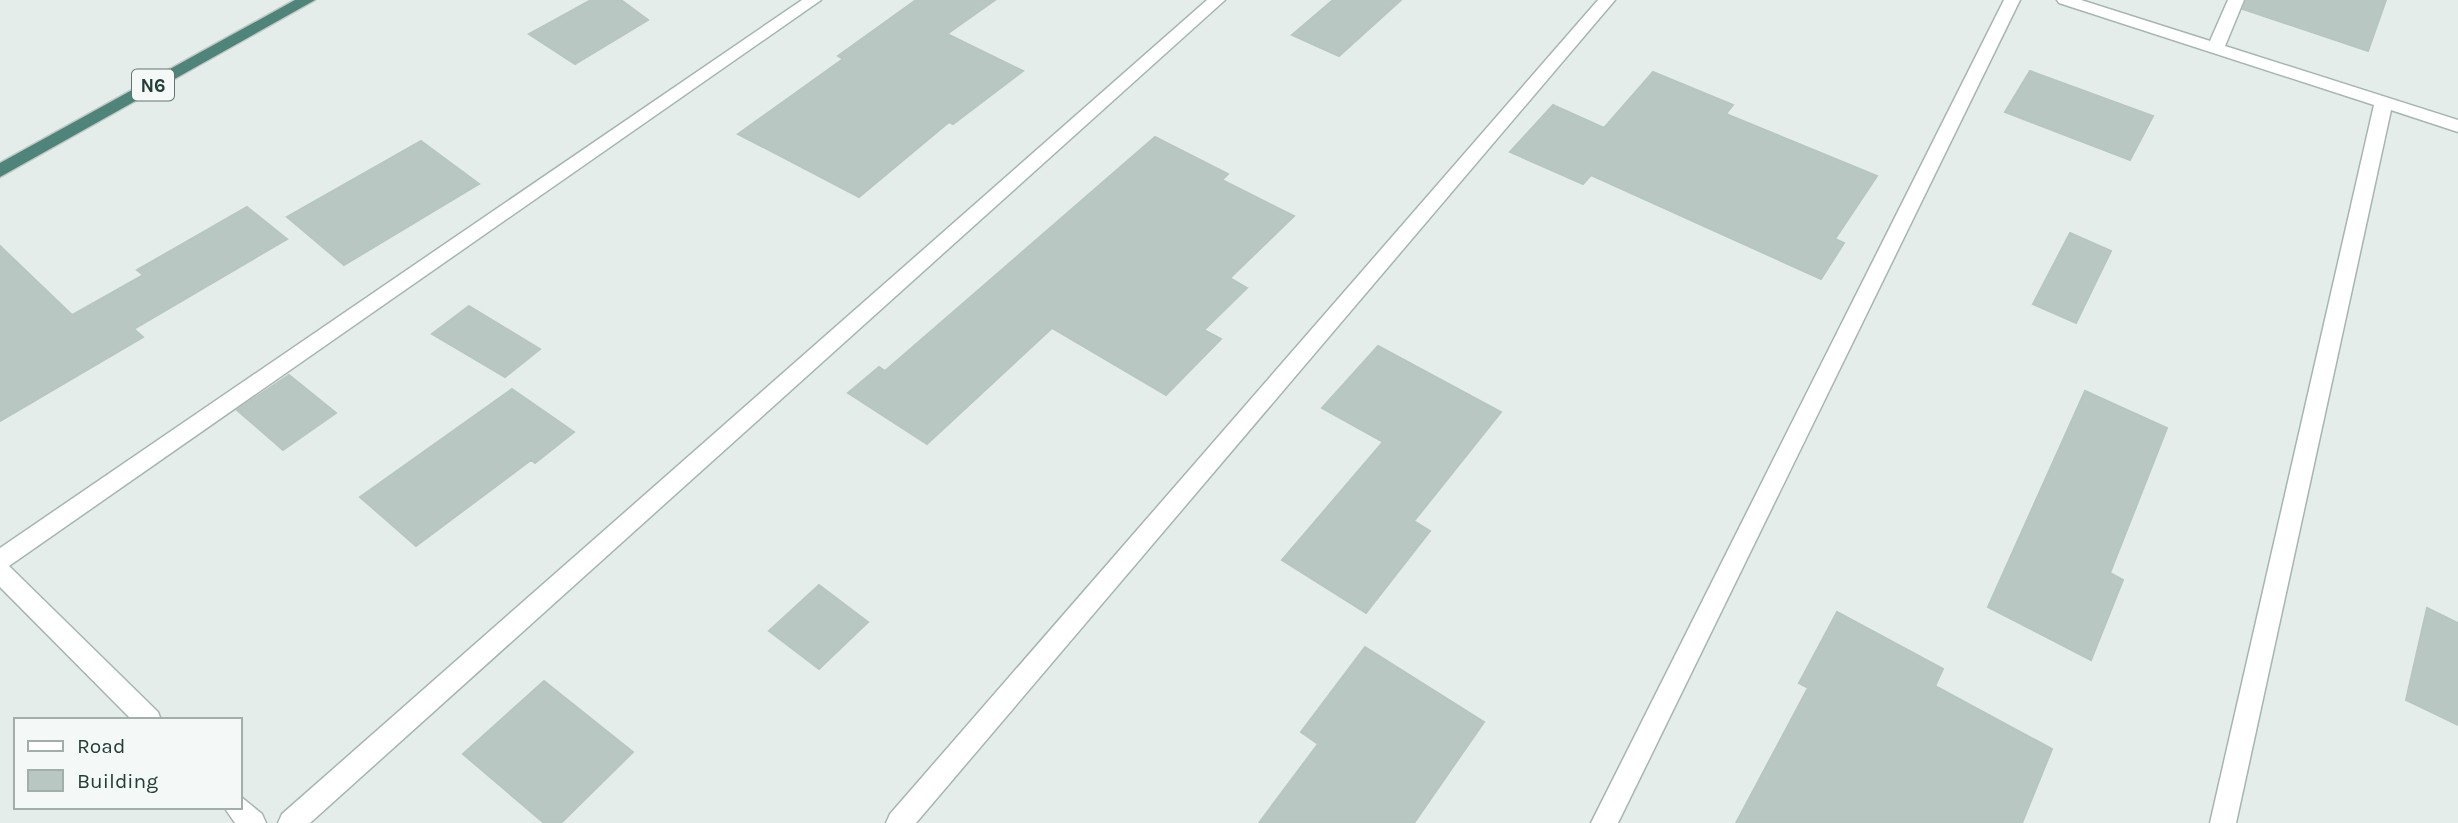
<svg xmlns="http://www.w3.org/2000/svg" width="2458" height="823" font-family="Karla,sans-serif">
<style>
.building{fill:#b9c7c2;stroke:#b7c6c0;stroke-width:2}
.lines{fill:none;stroke-linecap:round;stroke-linejoin:round}
.minor-casing{stroke:#a7b5b0;stroke-width:3}
.trunk-casing{stroke:#c2c9c7;stroke-width:3}
.minor{fill:#fff;fill-rule:evenodd}
.trunk{fill:#4e847a;fill-rule:evenodd}
.labels{text-anchor:middle;stroke-width:7;stroke-linejoin:round;paint-order:stroke}
.shield{fill:#f4f9f7;stroke:#627571;stroke-width:2}
.shield-label{font-size:19px;font-weight:bold;fill:#243d38}
</style>
<rect width="100%" height="100%" fill="#e4ede9"/>
<path class="building" d="M591,0h30l27,20 -73,44 -46,-30z
M916,0h79l-48,34 76,37 -70,53 -4,-2 -90,75 -121,-63 105,-75 -5,-3z
M1333,0h68l-62,56 -47,-21z
M2246,0h140l-18,51 -125,-42z
M2030,71l123,45 -23,44 -125,-48z
M1653,72l80,33 -7,9 151,62 -42,63 9,4 -23,36 -230,-104 -8,9 -73,-32 43,-47 51,23z
M1155,137l73,37 -6,6 72,36 -64,62 17,10 -43,42 17,9 -55,56 -114,-67 -125,116 -79,-51 31,-26 6,4z
M421,141l58,43 -135,81 -57,-48z
M247,207l40,32 -153,90 9,8 -143,84v-175l72,69 71,-40 -6,-5z
M2070,233l41,18 -35,72 -43,-19z
M469,306l71,43 -35,28 -73,-43z
M1378,346l123,66 -87,109 16,10 -64,82 -84,-53 101,-118 -61,-34z
M289,375l47,38 -53,37 -46,-40z
M512,389l62,43 -39,31 -4,-3 -115,86 -56,-49z
M2085,391l82,37 -57,145 13,7 -32,80 -103,-53z
M819,585l49,37 -49,47 -50,-38z
M2427,608l31,15v102l-52,-25z
M1837,612l106,57 -8,17 117,63 -30,74h-286l72,-135 -9,-5z
M1365,647l119,75 -70,101h-155l59,-79 -17,-12z
M544,681l89,71 -72,71h-17l-81,-69z"/>
<g class="lines">
<g class="minor-casing">
<path id="minor" d="M802,0h19l-812,566 149,146 3,8h-29l-132,-133v-39z
M1207,0h18l-915,823h-32l4,-9z
M1598,0h17l-699,823h-30l4,-9z
M2004,0h16l-402,823h-27z
M2057,0h24l129,41 18,-41h16l-19,46 233,74v12l-67,-22 -155,713h-26l164,-718 -315,-102z
M240,796l22,18 4,9h-31l-11,-16h16z"/>
</g>
<g class="trunk-casing">
<path id="trunk" d="M295,0h20l-315,177v-14z"/>
</g>
<use href="#minor" class="minor"/>
<use href="#trunk" class="trunk"/>
</g>
<g class="labels">
<rect class="shield" x="132" y="69.5" width="42" height="31" rx="5"/>
<g class="shield-label">
<text x="153" y="92">N6</text>
</g>
</g>
<rect x="14" y="718" width="228" height="91" fill="#f4f9f7" stroke="#a1aeab" stroke-width="2"/>
<rect x="28" y="741" width="35" height="10" fill="#ffffff" stroke="#a1aeab" stroke-width="2"/>
<text x="77" y="753" font-size="21" fill="#243d38">Road</text>
<rect x="28" y="770" width="35" height="21" fill="#b9c7c2" stroke="#a1aeab" stroke-width="2"/>
<text x="77" y="788" font-size="21" fill="#243d38">Building</text>
</svg>
